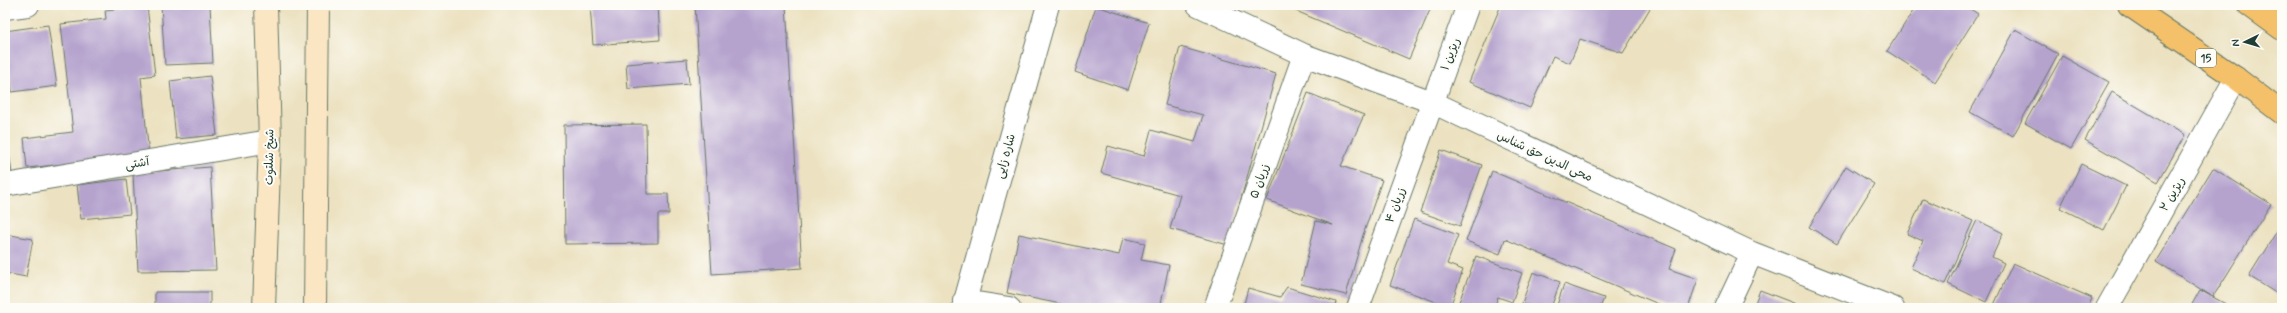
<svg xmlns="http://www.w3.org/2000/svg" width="2287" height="313" font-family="Mynerve,'Playpen Sans Arabic',sans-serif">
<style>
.building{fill:#b5a3ce}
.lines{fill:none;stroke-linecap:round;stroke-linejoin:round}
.minor-casing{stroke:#677765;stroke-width:24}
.secondary-casing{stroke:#677765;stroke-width:24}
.primary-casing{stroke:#677765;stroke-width:24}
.minor{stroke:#fff;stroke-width:22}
.secondary{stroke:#fbe6c3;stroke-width:22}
.primary{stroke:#f4c16a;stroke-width:22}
.labels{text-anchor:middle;stroke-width:4;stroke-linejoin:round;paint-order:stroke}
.shield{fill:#fdfcf7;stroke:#62766e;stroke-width:1}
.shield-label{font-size:11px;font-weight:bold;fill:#1f3d34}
.street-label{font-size:12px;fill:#1f3d34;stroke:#fdfcf7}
</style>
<rect width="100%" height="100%" fill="#fdfcf7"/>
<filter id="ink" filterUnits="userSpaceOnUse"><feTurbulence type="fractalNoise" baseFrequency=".025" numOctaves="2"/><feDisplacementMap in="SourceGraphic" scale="8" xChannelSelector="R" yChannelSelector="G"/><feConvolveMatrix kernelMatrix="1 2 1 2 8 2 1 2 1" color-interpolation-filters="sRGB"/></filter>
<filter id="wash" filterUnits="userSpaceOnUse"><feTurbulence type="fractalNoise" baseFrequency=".012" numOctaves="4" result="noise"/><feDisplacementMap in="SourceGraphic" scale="16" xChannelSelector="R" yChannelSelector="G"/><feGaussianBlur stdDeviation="0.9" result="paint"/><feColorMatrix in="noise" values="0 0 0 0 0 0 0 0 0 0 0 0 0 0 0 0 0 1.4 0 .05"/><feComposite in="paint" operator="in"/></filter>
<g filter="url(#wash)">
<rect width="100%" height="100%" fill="#ece2c1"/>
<g id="blocks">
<path class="building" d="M161,5h49l3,58 -48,2z
M590,5h68l2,35 -67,5z
M695,5h91l16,263 -90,6z
M1282,5h150l-23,54z
M1501,5h151l-29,48 -43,-14 -10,24 -17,-7 -23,52 -61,-26z
M1917,5h47l14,9 -43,68 -48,-31z
M147,6l8,69 -14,2 8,78 -122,13 -3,-30 49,-6 -12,-108 45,-5 -1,-9z
M1096,6l53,17 -21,67 -53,-18z
M48,25l9,61 -45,6 -7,-61z
M2015,30l43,24 -45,82 -43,-24z
M1180,47l96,27 -48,171 -58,-16 10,-34 -79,-22 7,-27 36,10 7,-26 44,12 8,-27 -38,-10z
M2062,56l47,26 -38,67 -46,-26z
M687,59l2,25 -61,5 -2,-25z
M210,76l7,59 -41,4 -6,-58z
M2112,92l73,43 -27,47 -73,-42z
M1308,93l56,22 -23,51 41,14 -19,55 -17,60 -45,-11 15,-63 17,4 -66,-25z
M646,124l1,70h21l1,20h-11v29l-93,1 -1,-119z
M5,127l7,46 -7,1z
M1441,150l41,15 -22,61 -40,-14z
M2081,164l45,22 -22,44 -44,-22z
M1846,166l28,18 -37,60 -28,-17z
M210,167l6,103 -78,1 -5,-98z
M2213,168l58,36 -58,93 -57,-36z
M1492,171l184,78 -7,20 29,10 -10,29h-20l-163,-69 -5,15 -34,-13z
M126,179l4,35 -49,5 -4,-34z
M1923,199l50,22 -28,63 -34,-16 12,-27 -16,-7z
M1414,219l44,16 -11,29 16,6 -13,37 -60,-22z
M1977,220l26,13 -11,24 12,6 -18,39 -38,-18z
M2282,223v74l-33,-21z
M5,234l28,5 -7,38 -21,-4z
M1019,234l100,21 4,-17 22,5 -4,17 28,5 -9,43h-80l-73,-15z
M1476,256l46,17 -10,29 -14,-5 -4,11h-18l-17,-6z
M2013,263l79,35 -4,10 -95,-1z
M1533,272l27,10 -9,26h-15l-14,-5z
M1564,284l40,14 -4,10h-44z
M1287,287l49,15 -2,6h-91l5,-20 32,9z
M1760,290l36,14 -1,4h-42z
M2200,290l33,18h-43z
M155,292h55v16h-55z"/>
</g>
</g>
<g filter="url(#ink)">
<use href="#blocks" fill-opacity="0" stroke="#677765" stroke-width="1"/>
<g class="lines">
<g class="minor-casing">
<path id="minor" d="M1198,5l106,50 128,47 320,151 141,55
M5,8l23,-3
M5,185l265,-44
M964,301l45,7
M963,308l85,-303
M1215,308l89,-253
M1358,308l110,-303
M1726,308l26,-55
M2107,308l129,-230"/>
</g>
<g class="secondary-casing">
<path id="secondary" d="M264,308l6,-167 -4,-136
M315,308l3,-303"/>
</g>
<g class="primary-casing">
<path id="primary" d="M2129,5l107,73 46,35
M2249,5l33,24"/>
</g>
<use href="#minor" class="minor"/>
<use href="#secondary" class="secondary"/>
<use href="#primary" class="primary"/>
</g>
</g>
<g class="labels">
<rect class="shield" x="2196" y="49" width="20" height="18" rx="3"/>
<g class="shield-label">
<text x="2206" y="62">15</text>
</g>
<g class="street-label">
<text transform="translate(1450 54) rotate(-69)" y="4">ریژین ۱</text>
<text transform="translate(1005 156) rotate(-74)" y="4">شاره زایی</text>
<text transform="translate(1545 156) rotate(25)" y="4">محی الدین حق شناس</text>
<text transform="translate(269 157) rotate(-89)" y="4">شیخ شلتوت</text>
<text transform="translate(137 163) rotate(-9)" y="4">آشتی</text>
<text transform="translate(1259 181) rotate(-71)" y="4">زریان ۵</text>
<text transform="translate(2172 194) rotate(-60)" y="4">ریژین ۲</text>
<text transform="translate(1395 205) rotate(-70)" y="4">زریان ۴</text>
</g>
</g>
<rect width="2287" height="313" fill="none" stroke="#fdfcf7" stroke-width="20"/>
<g transform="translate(2245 42) rotate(265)" stroke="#fdfcf7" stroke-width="3" paint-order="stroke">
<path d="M0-3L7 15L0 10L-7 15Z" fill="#1f3d34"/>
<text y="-6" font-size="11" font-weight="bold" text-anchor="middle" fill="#1f3d34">N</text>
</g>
</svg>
